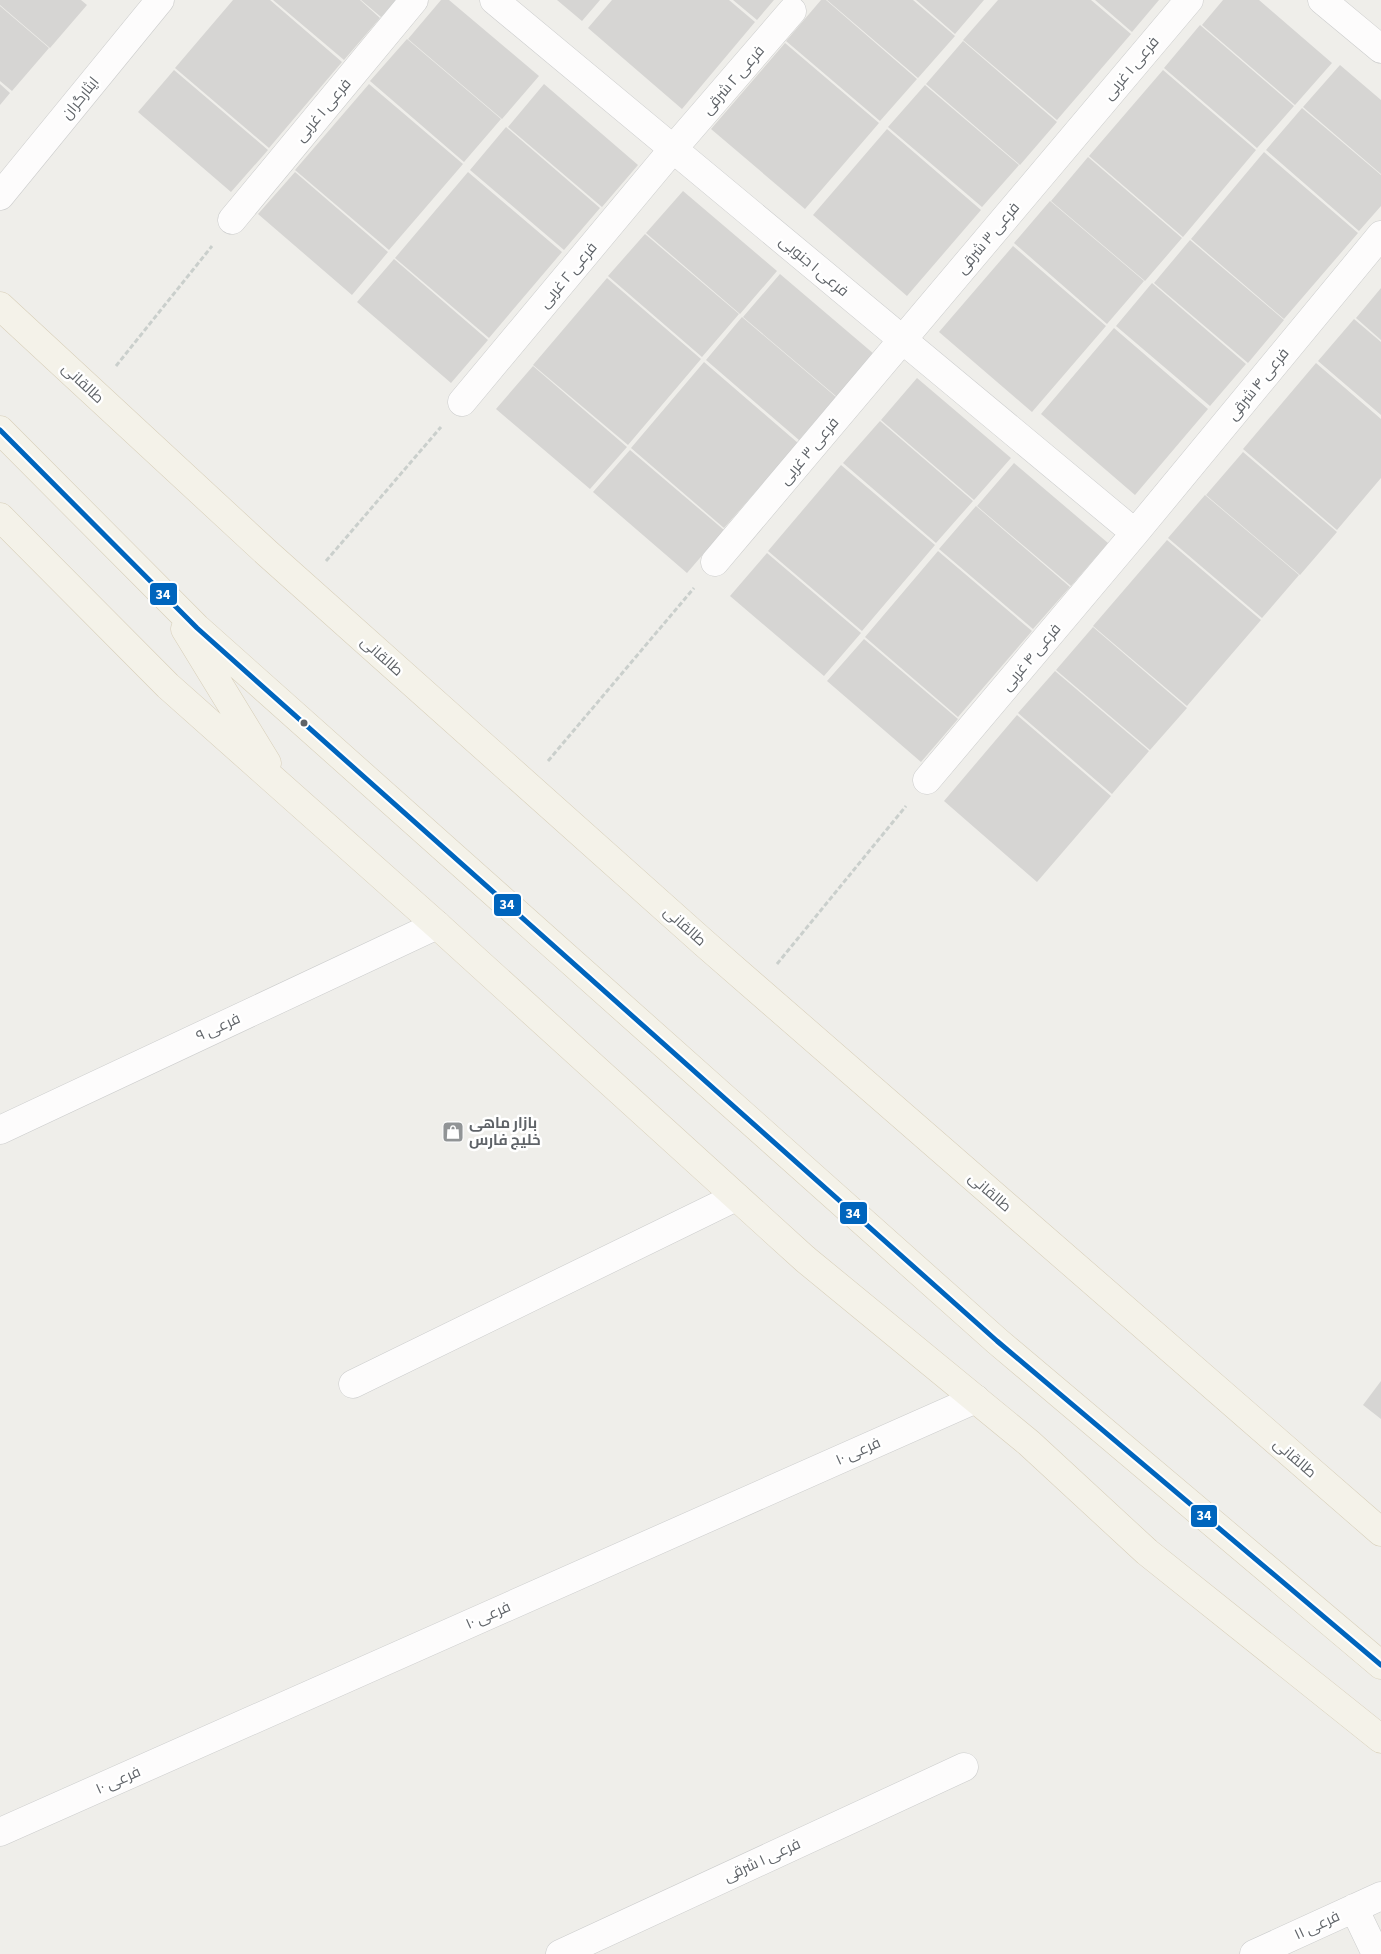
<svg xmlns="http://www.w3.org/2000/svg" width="1381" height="1954" font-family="'Source Sans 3',Cairo,sans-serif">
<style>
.building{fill:#d6d5d3}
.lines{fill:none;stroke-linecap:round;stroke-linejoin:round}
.minor-casing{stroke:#cbcccc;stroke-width:29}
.tertiary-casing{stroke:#cbcccc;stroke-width:29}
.primary-casing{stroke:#d7ceb8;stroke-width:29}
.path{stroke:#cacfcc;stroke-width:3;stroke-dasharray:5 2.5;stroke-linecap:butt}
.minor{stroke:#fdfcfc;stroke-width:28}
.tertiary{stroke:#fdfcfc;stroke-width:28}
.primary{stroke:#f4f2e9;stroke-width:28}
.bus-1-casing{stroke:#fff;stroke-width:9}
.bus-1{stroke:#0065bd;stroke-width:5}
.bus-dot{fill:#5f6368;stroke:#fff;stroke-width:2}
.labels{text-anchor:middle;stroke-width:5;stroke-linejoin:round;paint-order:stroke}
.street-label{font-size:15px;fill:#5f6368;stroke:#fff}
.poi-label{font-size:15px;font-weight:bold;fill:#5f6368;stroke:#fff;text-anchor:start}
.line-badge{stroke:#fff;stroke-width:2}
.badge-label{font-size:14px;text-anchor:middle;font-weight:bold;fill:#fff}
</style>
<rect width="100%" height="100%" fill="#efeeea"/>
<path class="building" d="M0,0h81l6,5 -37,43 -50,-43z
M233,0h37l72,62 -73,86 -94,-80z
M273,0h87l20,18 -36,42z
M361,0h35l-15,17z
M441,0h8l90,76 -37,43 -94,-80z
M557,0h43l-18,21z
M612,0h117l26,22 -73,87 -94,-81z
M733,0h41l-17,20z
M821,0h5l91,79 -37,42 -94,-80z
M827,0h86l42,36 -37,42z
M916,0h68l-29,34z
M998,0h93l40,34 -74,86 -94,-80z
M1095,0h64l-27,32z
M1223,0h36l73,63 -37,42 -93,-80z
M0,6l49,42 -37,43 -12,-10z
M1200,25l94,81 -37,42 -93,-80z
M407,39l94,80 -37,43 -94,-81z
M963,41l94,81 -37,43 -94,-81z
M785,43l94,80 -74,86 -94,-80z
M1340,65l41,35v74l-78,-67z
M174,70l94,80 -37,42 -93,-80z
M1163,70l93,80 -73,87 -94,-81z
M0,84l10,9 -10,12z
M369,84l94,80 -74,86 -94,-80z
M544,84l94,81 -36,42 -94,-80z
M925,85l94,80 -37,42 -94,-80z
M1302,108l79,67v31l-22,25 -93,-81z
M506,127l94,81 -36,42 -94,-80z
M887,129l94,81 -74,86 -94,-81z
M1264,152l94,81 -74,86 -93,-80z
M1088,157l94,81 -37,43 -94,-80z
M295,172l93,80 -36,43 -94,-81z
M468,172l94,80 -73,86 -94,-80z
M683,191l94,80 -37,43 -94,-81z
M1050,201l94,80 -37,43 -93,-81z
M645,234l94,80 -37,43 -94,-81z
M1190,240l94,80 -36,43 -94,-80z
M1013,246l93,80 -74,86 -93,-80z
M394,259l94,81 -37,43 -94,-81z
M780,274l94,80 -37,43 -94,-80z
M607,278l94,81 -73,86 -95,-80z
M1152,283l94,81 -36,42 -94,-80z
M1381,288v52l-25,-22z
M742,317l94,80 -37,43 -93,-80z
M1354,319l27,23v73l-63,-54z
M1114,328l94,81 -73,86 -94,-81z
M704,362l94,81 -74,85 -93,-80z
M1316,363l65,56v59l-44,52 -94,-81z
M533,366l94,81 -37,42 -94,-80z
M917,378l94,80 -37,42 -93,-80z
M880,421l93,80 -37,42 -93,-80z
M630,450l94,80 -37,43 -94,-81z
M1243,452l94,80 -37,43 -94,-80z
M1014,463l94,80 -37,43 -94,-80z
M841,465l94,80 -73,86 -94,-80z
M1205,495l94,80 -37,43 -94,-80z
M976,506l94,81 -37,42 -94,-80z
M1167,540l94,80 -74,86 -94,-80z
M938,551l94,80 -74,86 -93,-80z
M767,553l94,80 -37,43 -94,-80z
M1093,627l94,81 -37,42 -94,-80z
M864,639l94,80 -37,43 -94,-81z
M1055,671l94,80 -37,43 -94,-81z
M1017,715l94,81 -74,86 -93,-81z
M1381,1381v38l-18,-14z"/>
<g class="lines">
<g class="minor-casing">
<path id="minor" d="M494,0l641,533
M1322,0l59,49
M232,220l182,-220
M462,402l211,-253 119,-138
M715,562l474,-562
M927,780l208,-247 246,-298
M0,1130l437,-205
M353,1384l383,-187
M0,1832l976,-433
M1354,1908l22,46
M560,1954l404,-187
M1254,1954l127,-58"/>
</g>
<g class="tertiary-casing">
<path id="tertiary" d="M0,196l160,-196"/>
</g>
<g class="primary-casing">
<path id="primary" d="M0,306l267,247 437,390 677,589
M0,430l197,198 800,713 384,324
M0,517l168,169 269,239 368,334 224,184 118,109 234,187
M185,629l82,134"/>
</g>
<path class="path" d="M116,366l96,-120
M326,561l115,-134
M548,761l146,-173
M777,964l129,-158"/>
<use href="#minor" class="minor"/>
<use href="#tertiary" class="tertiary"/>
<use href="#primary" class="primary"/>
<g class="bus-1-casing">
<path id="bus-1" d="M0,430l197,198 800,713 384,324"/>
</g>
<use href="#bus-1" class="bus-1"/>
</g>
<defs>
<g id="shop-square" transform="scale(1.125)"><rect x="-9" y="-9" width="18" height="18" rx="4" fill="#919496" stroke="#fff"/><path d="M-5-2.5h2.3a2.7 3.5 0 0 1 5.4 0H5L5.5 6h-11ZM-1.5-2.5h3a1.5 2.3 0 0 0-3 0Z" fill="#fff"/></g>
</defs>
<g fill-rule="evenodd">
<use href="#shop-square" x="453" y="1132"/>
</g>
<circle class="bus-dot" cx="304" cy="723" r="4.5"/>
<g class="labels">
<g class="street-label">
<text transform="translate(1131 68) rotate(-50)" y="5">فرعی ۱ غربی</text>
<text transform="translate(733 80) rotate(-49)" y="5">فرعی ۲ شرقی</text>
<text transform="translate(80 98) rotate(-51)" y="5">ایثارگران</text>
<text transform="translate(323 110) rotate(-50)" y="5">فرعی ۱ غربی</text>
<text transform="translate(988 238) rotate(-50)" y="5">فرعی ۳ شرقی</text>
<text transform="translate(814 266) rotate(40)" y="5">فرعی ۱ جنوبی</text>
<text transform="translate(568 275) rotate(-50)" y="5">فرعی ۲ غربی</text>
<text transform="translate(83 383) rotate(43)" y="5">طالقانی</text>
<text transform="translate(1258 384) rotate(-51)" y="5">فرعی ۴ شرقی</text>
<text transform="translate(809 451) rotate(-50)" y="5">فرعی ۳ غربی</text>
<text transform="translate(382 656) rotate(42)" y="5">طالقانی</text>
<text transform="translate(1031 657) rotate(-50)" y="5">فرعی ۴ غربی</text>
<text transform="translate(685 926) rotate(42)" y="5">طالقانی</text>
<text transform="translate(218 1027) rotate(-25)" y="5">فرعی ۹</text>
<text transform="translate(990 1192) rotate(41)" y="5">طالقانی</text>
<text transform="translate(858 1451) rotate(-24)" y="5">فرعی ۱۰</text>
<text transform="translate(1295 1458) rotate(41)" y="5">طالقانی</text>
<text transform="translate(488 1615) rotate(-24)" y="5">فرعی ۱۰</text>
<text transform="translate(118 1780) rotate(-24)" y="5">فرعی ۱۰</text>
<text transform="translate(762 1860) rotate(-25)" y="5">فرعی ۱ شرقی</text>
<text transform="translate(1317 1925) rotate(-25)" y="5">فرعی ۱۱</text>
</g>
<g class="poi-label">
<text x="469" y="1128">بازار ماهی<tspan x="469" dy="17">خلیج فارس</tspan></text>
</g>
</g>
<g class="line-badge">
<rect x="149" y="582" width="29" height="24" rx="5" fill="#0065bd"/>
<rect x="493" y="893" width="29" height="24" rx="5" fill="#0065bd"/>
<rect x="839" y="1201" width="29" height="24" rx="5" fill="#0065bd"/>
<rect x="1190" y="1504" width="28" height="24" rx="5" fill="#0065bd"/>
</g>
<g class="badge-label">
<text x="163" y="599">34</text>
<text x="507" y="909">34</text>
<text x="853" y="1218">34</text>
<text x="1204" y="1520">34</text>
</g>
</svg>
